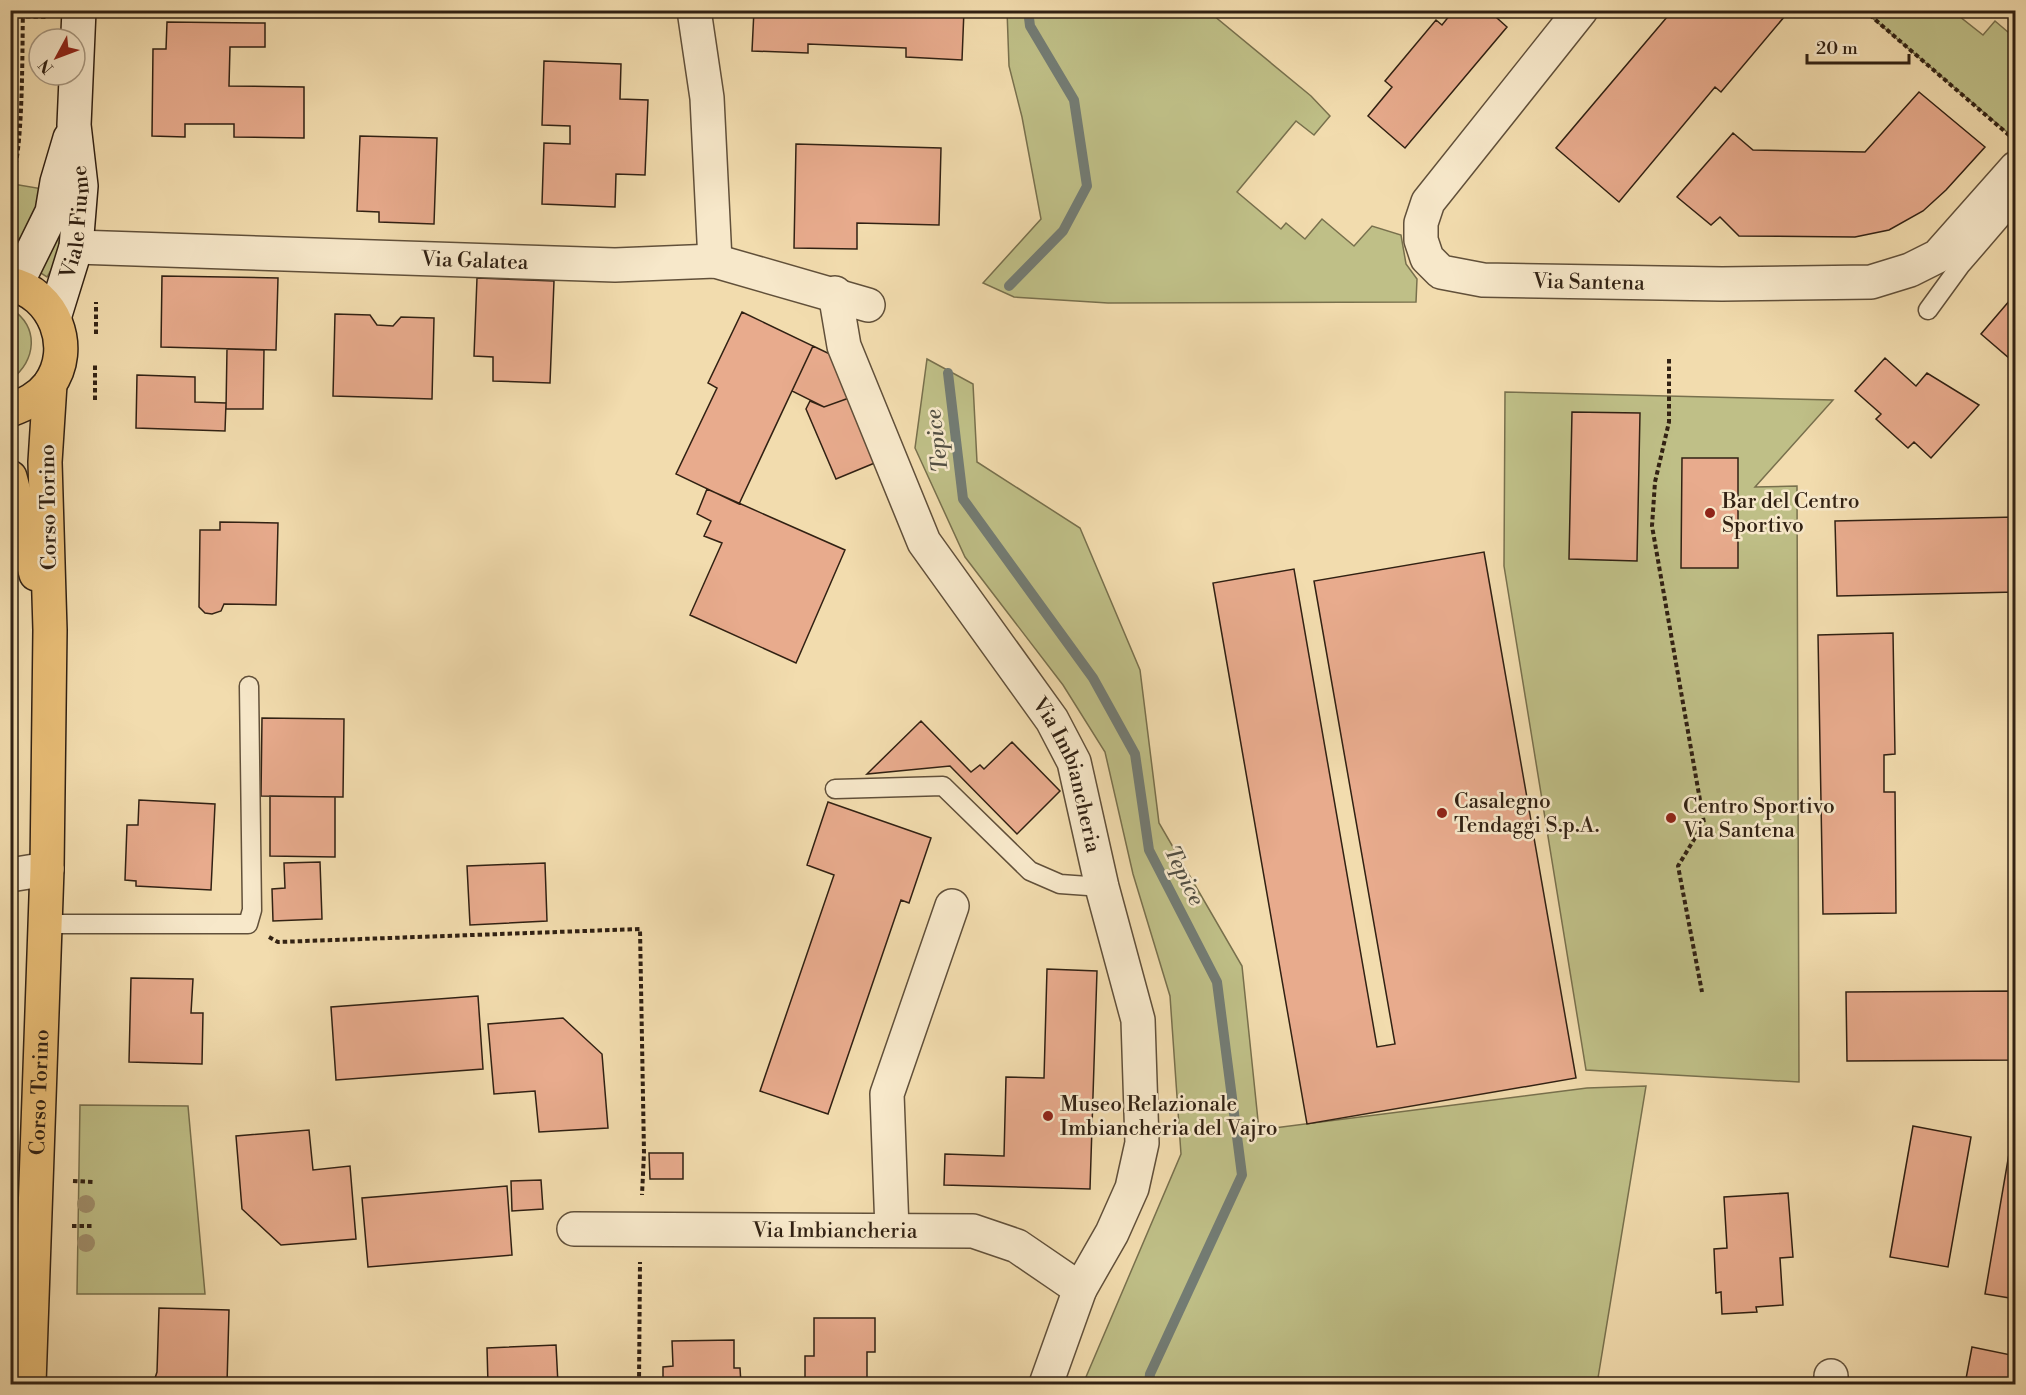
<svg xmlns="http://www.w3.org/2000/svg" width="2026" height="1395" font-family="'Libre Bodoni',serif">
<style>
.green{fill:#bfbf87;stroke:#78704d;stroke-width:1.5}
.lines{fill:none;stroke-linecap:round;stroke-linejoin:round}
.stream{stroke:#737c74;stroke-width:10}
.building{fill:#e8ab8d;stroke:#312113;stroke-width:1.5}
.lane-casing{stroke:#61503a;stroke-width:21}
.street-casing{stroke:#61503a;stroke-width:36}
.secondary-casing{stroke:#312113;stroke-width:36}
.primary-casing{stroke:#312113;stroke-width:36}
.path{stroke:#312113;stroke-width:4;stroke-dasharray:4.5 3;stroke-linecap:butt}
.lane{stroke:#f7e8ca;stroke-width:18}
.street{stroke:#f7e8ca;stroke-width:33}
.secondary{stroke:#f7e8ca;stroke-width:33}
.primary{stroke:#e9be77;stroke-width:33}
.tree{fill:#a08f6c}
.poi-dot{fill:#8f2418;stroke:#f7e8ca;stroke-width:2}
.labels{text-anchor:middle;stroke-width:5;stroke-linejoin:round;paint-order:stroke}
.street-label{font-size:21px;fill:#312113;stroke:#f7e8ca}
.poi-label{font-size:21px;fill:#312113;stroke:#f7e8ca;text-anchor:start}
.water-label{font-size:22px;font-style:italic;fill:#524f43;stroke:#f7e8ca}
</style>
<rect width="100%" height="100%" fill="#f2dcae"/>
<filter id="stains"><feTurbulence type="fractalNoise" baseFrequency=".00333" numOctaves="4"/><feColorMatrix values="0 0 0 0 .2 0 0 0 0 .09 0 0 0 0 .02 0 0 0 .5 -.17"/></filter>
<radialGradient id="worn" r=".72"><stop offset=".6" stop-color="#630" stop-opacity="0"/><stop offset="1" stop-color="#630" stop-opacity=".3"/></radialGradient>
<path class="green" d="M1007,10l201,1 103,85 19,20 -16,19 -18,-14 -59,71 44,37 5,-6 19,16 17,-20 32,27 18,-20 29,9 5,29 11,15 -1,23 -308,1 -94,-6 -31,-14 58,-64 -19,-102 -13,-51z
M1864,11h98l-3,5 24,19 12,-14 20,17v96l-2,3z
M13,184l30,5c-3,24 -16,43 -32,59v-61z
M71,190l-14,69 -10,18 -16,-10z
M11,309c29,17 25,53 0,70z
M927,359l46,25 4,78 103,66 60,142 19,153 83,143 17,164 328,-42 59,-2 -49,298h-514l98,-230 -11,-158 -37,-122 -28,-122 -42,-67 -98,-128 -50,-109z
M1505,392l328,8 -78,87 42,-1 2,596 -213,-12 -82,-504z
M16,888l-5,113 -1,-112z
M80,1105l108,1 17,188h-128z"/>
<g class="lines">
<path class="stream" d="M1009,286l54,-55 24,-45 -13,-86 -44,-74 -2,-16
M948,373l15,126 130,179 42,76 14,96 68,132 25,193 -92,199 -1,10"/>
</g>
<path class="building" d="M754,10h210l-2,50 -56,-3v-9l-98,-4v9l-56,-2z
M1454,10h34l19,17 -102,121 -37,-32 24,-29 -7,-6 51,-61 6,5z
M1673,10h117l-69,82 -6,-5 -96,115 -63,-54z
M167,22l98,1v24h-35l-1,39 75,1v51l-70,-1v-13h-49v13l-33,-1 1,-87h13z
M544,61l77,3 -1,35 28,1 -3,75 -29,-1 -1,33 -73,-3 2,-61 26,1v-18l-28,-1z
M1919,92l66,55 -39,43 -23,21 -34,19 -34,7 -116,-1 -19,-19 -9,8 -34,-28 56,-64 20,17 112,2z
M360,136l77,2 -3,86 -55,-2v-10l-22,-1z
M796,144l145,4 -2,77 -82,-2v26l-63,-1z
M162,276l116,2 -2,72 -115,-3z
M477,278l77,3 -4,102 -57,-2v-24l-19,-1z
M2016,293v71l-35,-30z
M742,312l71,34 -74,158 -63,-30 41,-86 -9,-5z
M335,314l35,1 7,10 16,1 8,-9 33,1 -2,81 -99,-3z
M813,346l19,9 17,43 -25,9 -32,-16z
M227,349l37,1 -1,59h-37z
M1885,358l31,28 11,-13 52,32 -48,53 -17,-16 -6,6 -32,-29 5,-5 -26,-23z
M137,375l58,2v25l31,1 -1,28 -89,-3z
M849,398l28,64 -41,17 -30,-70 4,-8 14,6z
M1572,412l68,1 -3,148 -68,-2z
M1682,458h56v110h-57z
M707,489l138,61 -49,113 -106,-48 32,-72 -18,-7 7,-15 -14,-7z
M2016,517v75l-179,4 -2,-75z
M220,522l58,1 -2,82 -52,-1 -3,7 -9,3 -7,-1 -6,-6 1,-77h20z
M1484,552l92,526 -269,46 -94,-541 81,-14 83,478 18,-3 -81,-463z
M1893,633l2,121 -11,1v37h11l1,121 -73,1 -5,-279z
M262,718l82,1 -1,78 -82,-1z
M921,721l50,51 9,-7 4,4 28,-27 48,49 -43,43 -67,-68 -83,8z
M270,796l65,1v60l-65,-1z
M139,800l76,4 -4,86 -75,-4v-5l-11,-1 2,-55h11z
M828,802l103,36 -22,65 -8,-3 -73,214 -68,-23 74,-216 -27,-10z
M320,862l2,57 -49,2 -1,-32 13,-1 -1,-25z
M545,863l2,58 -77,4 -3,-59z
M1047,969l50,2 -7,218 -146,-4 1,-31 59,2 2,-79 38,1z
M131,978l62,1 -2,34h12l-1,51 -73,-2z
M2016,991v69l-169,1 -1,-69z
M478,996l5,73 -147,11 -5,-73z
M563,1018l39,36 6,74 -69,4 -4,-41 -41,3 -6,-70z
M2016,1113v186l-31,-5z
M1913,1126l58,11 -23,130 -58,-10z
M309,1130l4,40 37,-4 6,73 -75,6 -39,-36 -6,-73z
M649,1153h34v26h-33z
M541,1180l2,29 -31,2 -1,-30z
M507,1186l5,69 -144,12 -6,-69z
M1788,1193l5,64 -13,1 3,47 -27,2 1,5 -35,2 -1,-22 -5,1 -2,-44 13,-1 -3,-51z
M159,1308l70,2 -2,74h-74l4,-12z
M814,1318h61v34h-8v32h-62v-28h9z
M734,1340v28h6l1,16h-78v-17l10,-1 -1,-25z
M556,1345l2,39h-70l-1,-36z
M1972,1347l44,9v28h-51z"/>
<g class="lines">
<g class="lane-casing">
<path id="lane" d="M1928,310l32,-44 56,-65
M835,789l108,-3 87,85 30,13 42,3
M44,924h204l4,-14 -3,-224"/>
</g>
<g class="street-casing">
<g id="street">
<path d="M694,10l13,88 8,163"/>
<path id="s1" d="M1581,10l-153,192 -7,21v17l6,18 14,14 42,8 239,4 149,-2 39,-12 28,-14 78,-88"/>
<path id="s2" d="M76,247l539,18 100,-4 153,44"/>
<path id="s3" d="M835,293l9,53 80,196 128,178 22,42 28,125 36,133 4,123 -10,45 -20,45 -32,56 -34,95"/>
<path d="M10,875l37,-6"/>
<path id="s4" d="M574,1229l399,2 44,15 63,43"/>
<path d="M892,1230l-5,-136 65,-188"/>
<path d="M1831,1384v-8"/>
</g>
</g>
<g class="secondary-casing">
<g id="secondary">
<path d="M16,285l36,-73 5,-30 13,-44"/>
<path id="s5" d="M54,318l22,-71 5,-61 -7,-61 5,-115"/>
</g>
</g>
<g class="primary-casing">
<g id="primary">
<path d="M10,284c44,9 66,64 39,101 -10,13 -23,19 -39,25"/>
<path d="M10,477l26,97"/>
<path id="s6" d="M29,1384l18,-515 3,-239 -5,-168 5,-78"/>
</g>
</g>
<path class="path" d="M1864,10l146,126
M11,16l35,1
M10,23l1,-13
M10,179c14,-14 12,-141 13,-169
M96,334v-32
M1669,359v63l-14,60 -3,44 52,297 -26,43 24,126
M95,400v-35
M269,937l9,5 362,-13 4,224 -2,42
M73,1181l21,1
M72,1226h22
M639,1384l1,-122"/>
<use href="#lane" class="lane"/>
<use href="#street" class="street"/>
<use href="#secondary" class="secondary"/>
<use href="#primary" class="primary"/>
</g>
<g class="tree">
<circle cx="86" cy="1204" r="9"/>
<circle cx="86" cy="1243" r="9"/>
</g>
<g class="poi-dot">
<circle cx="1710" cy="513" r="6"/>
<circle cx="1442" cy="813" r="6"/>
<circle cx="1671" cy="818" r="6"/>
<circle cx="1048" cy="1116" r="6"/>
</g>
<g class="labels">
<g class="street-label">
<text dy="7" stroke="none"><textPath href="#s5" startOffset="99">Viale Fiume</textPath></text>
<text dy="7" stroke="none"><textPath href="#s2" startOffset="399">Via Galatea</textPath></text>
<text dy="7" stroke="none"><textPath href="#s1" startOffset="472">Via Santena</textPath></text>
<text transform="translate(48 507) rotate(-91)" y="7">Corso Torino</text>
<text dy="7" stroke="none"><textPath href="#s3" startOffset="542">Via Imbiancheria</textPath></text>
<text dy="7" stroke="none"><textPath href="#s6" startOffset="292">Corso Torino</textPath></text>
<text dy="7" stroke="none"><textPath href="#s4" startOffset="261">Via Imbiancheria</textPath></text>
</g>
<g class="poi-label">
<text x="1722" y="508">Bar del Centro<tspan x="1722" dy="24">Sportivo</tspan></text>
<text x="1454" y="808">Casalegno<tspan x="1454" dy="24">Tendaggi S.p.A.</tspan></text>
<text x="1683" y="813">Centro Sportivo<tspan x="1683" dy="24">Via Santena</tspan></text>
<text x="1060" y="1111">Museo Relazionale<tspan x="1060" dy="24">Imbiancheria del Vajro</tspan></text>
</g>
<g class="water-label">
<text transform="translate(936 441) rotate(-97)" y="8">Tepice</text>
<text transform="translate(1185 875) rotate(64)" y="8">Tepice</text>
</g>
</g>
<rect width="2026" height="1395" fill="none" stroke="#f2dcae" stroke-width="36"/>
<rect x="12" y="12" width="2002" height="1371" fill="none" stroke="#312113" stroke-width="3"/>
<rect x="18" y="18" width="1990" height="1359" fill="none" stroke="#312113" stroke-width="1.5"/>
<g transform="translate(57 57) rotate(229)"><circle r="28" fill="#f7e8ca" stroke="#a89881" stroke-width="1.5"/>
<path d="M0-4.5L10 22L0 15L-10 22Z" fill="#8f2418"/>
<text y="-9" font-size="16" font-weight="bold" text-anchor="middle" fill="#312113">N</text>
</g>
<path d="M1807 54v9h102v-9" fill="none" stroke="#312113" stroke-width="3"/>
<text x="1816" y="54" font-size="18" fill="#312113" stroke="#f7e8ca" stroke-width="4.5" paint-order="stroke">20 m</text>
<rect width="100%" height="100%" filter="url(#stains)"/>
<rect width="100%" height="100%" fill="url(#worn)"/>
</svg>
